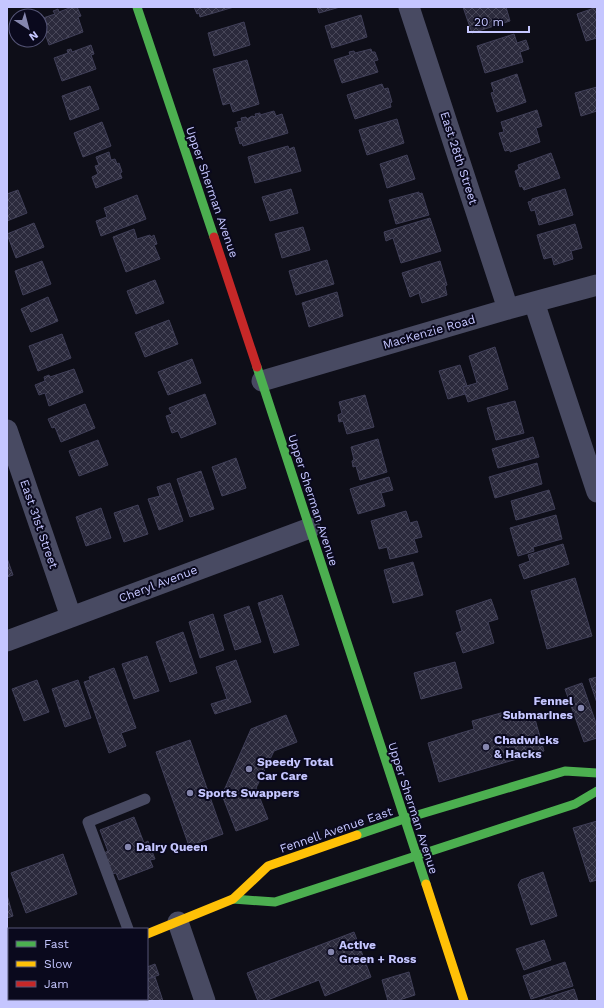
<svg xmlns="http://www.w3.org/2000/svg" width="604" height="1008" font-family="'Work Sans',sans-serif">
<style>
.building{fill:url(#building-cross-hatch);stroke:#403f58}
.lines{fill:none;stroke-linecap:round;stroke-linejoin:round}
.lane{stroke:#484a62;stroke-width:11}
.street{stroke:#484a62;stroke-width:21}
.fast{stroke:#4caf50;stroke-width:9}
.slow{stroke:#ffc107;stroke-width:9}
.jam{stroke:#c62828;stroke-width:9}
.poi-dot{fill:#8586ae;stroke:#0a091d;stroke-width:1.5}
.labels{text-anchor:middle;stroke-width:4;stroke-linejoin:round;paint-order:stroke}
.street-label{font-size:12px;fill:#c5c6ff;stroke:#0a091d}
.poi-label{font-size:12px;font-weight:bold;fill:#c5c6ff;stroke:#0a091d;text-anchor:start}
</style>
<defs>
<pattern id="building-cross-hatch" width="8" height="8" patternUnits="userSpaceOnUse"><rect width="8" height="8" fill="#2b2a3c"/><path d="M0 0l8 8M0 8l8-8" fill="none" stroke="#484759"/></pattern>
</defs>
<rect width="100%" height="100%" fill="#0e0e18"/>
<path class="building" d="M72,7l2,1 3,-1 4,9 -3,1 5,15 -34,13 -9,-26 15,-5 -2,-3 5,-2 1,3z
M194,7h40l-34,10 -1,-4 -2,1z
M317,7h23l-21,6z
M463,7h43l4,14 -38,12z
M597,7v31l-11,3 -9,-27z
M361,15l6,22 -35,11 -7,-22z
M244,22l6,23 -36,11 -6,-23z
M514,34l3,9 9,-3 3,9 -9,3 3,10 -38,11 -8,-27z
M91,45l3,9 -3,1 5,14 -34,12 -8,-23 14,-5 -1,-3 4,-1 1,3z
M371,49l1,3h3l3,8 -4,1 4,11 -36,11 -8,-23 16,-5 -1,-3 5,-1 1,2z
M247,60l12,44 -26,8 -3,-9 -7,2 -10,-36z
M517,74l9,28 -29,10 -6,-19 3,-1 -3,-9z
M382,84l2,5 4,-1 4,14 -2,1 1,4 -36,12 -8,-24z
M90,86l9,23 -29,11 -8,-24z
M597,87v24l-16,5 -6,-23z
M537,110l5,16 -6,2 4,14 -30,10v-2l-5,1 -6,-18 5,-1 -3,-10z
M274,111l2,5 6,-2 6,19 -45,13 -1,-3 -2,1 -5,-16 4,-1 -2,-5 5,-1 -1,-3 5,-1 1,2 5,-3 4,1 -1,-3 5,-1v2z
M397,119l7,24 -37,12 -8,-25z
M102,122l9,24 -28,11 -9,-24z
M288,146l1,3 5,-2 7,24 -46,12 -7,-26z
M109,152l2,8 4,-1 2,5 2,-1 3,9 -2,1 2,5 -26,10 -4,-11 6,-3 -3,-8 4,-1 -3,-8z
M551,153l9,25 -36,12 -2,-4 -2,1 -5,-16 4,-2 -1,-4z
M407,155l8,24 -28,9 -7,-24z
M291,189l7,24 -28,8 -8,-24z
M565,189l8,26 -34,10 -4,-15 -4,1 -3,-9 4,-1v-2z
M18,190l9,23 -20,8v-27z
M419,192v2l3,-1 7,22 -33,9 -7,-24z
M137,195l9,24 -45,17 -5,-15 11,-4 -3,-9z
M430,218l11,33 -40,12 -8,-25 -7,3 -2,-9z
M34,223l10,24 -28,11 -9,-24z
M575,224l7,24 -11,3 2,8 -19,6 -2,-8 -8,2 -7,-24z
M303,227l7,23 -28,8 -7,-24z
M134,229l3,10 13,-4 1,2 3,-2 3,9 -3,1 6,14 -34,13 -13,-35z
M327,260l7,24 -38,11 -7,-24z
M42,261l9,23 -28,11 -8,-24z
M440,261l7,24 -2,1 2,9 -25,8 -3,-10 -9,4 -8,-24z
M155,280l9,23 -28,11 -9,-23z
M337,292l6,24 -34,11 -7,-24z
M48,297l10,24 -27,11 -10,-23z
M169,320l9,24 -33,13 -10,-24z
M62,334l9,24 -33,13 -9,-25z
M495,347l13,42 -40,13 -5,-15 14,-4 -8,-27z
M192,359l9,24 -33,12 -10,-23z
M460,365l7,21 -4,1 2,7 -17,5 -9,-28z
M74,369l9,23 -34,14 -4,-13 -6,2 -4,-10 10,-4 -1,-4 5,-2 1,2z
M205,394l11,30 -35,14 -3,-7 -6,2 -6,-17 6,-2 -3,-6z
M365,395l9,32 -27,7 -4,-13 -4,1 -1,-7 4,-2 -3,-11z
M515,401l9,32 -28,7 -9,-32z
M85,404l10,24 -34,14 -6,-15 -3,1 -4,-9z
M533,437l6,20 -41,11 -6,-19z
M378,439l9,33 -27,8 -4,-14 -3,1 -1,-6 2,-1 -3,-13z
M98,440l10,25 -29,11 -10,-25z
M236,458l10,30 -24,8 -10,-29z
M537,463l5,21 -47,14 -6,-21z
M201,471l13,38 -24,8 -13,-38z
M389,477l4,13 -12,3 4,13 -27,8 -8,-25z
M170,483l13,38 -24,9 -11,-31 12,-3 -3,-9z
M549,490l6,19 -39,11 -5,-19z
M138,505l10,29 -24,8 -10,-29z
M101,508l10,30 -25,8 -10,-29z
M406,511l4,12 7,-2 5,16 -8,2 4,13 -28,7 -3,-12 -8,2 -8,-28z
M556,515l6,24 -29,8 1,4 -16,5 -8,-28z
M563,544l6,20 -45,15 -5,-14 11,-4 -2,-6z
M7,558l6,17 -6,2z
M413,562l10,33 -30,8 -9,-33z
M575,578l17,58 -45,13 -16,-58z
M282,595l17,50 -25,8 -16,-50z
M491,599l7,20 -10,3 6,21 -31,10 -7,-20 6,-2 -6,-20z
M249,606l12,36 -26,8 -11,-35z
M213,614l11,36 -24,8 -11,-36z
M183,632l14,41 -27,9 -14,-40z
M147,656l12,35 -25,8 -12,-35z
M236,660l15,42 -36,12 -4,-10 16,-5 -11,-32z
M455,662l7,26 -41,11 -7,-26z
M114,668l22,60 -15,5 5,13 -17,7 -25,-71 6,-2 -1,-3z
M597,677v26l-8,-24z
M37,680l12,32 -25,9 -12,-32z
M78,680l13,38 -26,9 -13,-38z
M582,683l15,43v12l-13,4 -19,-53z
M508,711l2,7 23,-6 11,39 -105,31 -11,-39 46,-14 -2,-8z
M286,715l11,27 -23,9 -18,37 12,31 -32,12 -14,-36 29,-66z
M190,740l33,94 -34,12 -33,-94z
M134,817l10,26 4,-2 7,18 -5,1 3,7 -34,13 -3,-7 -4,1 -8,-21 4,-2 -8,-21z
M597,821v59l-7,2 -17,-54z
M63,854l14,40 -51,19 -15,-40z
M543,872l14,44 -26,9 -13,-40 3,-5z
M7,895l6,21 -6,2z
M354,932l17,45 -46,19 -6,-16 -54,21h-7l-11,-28z
M544,940l7,20 -27,10 -8,-21z
M565,962l8,24 -42,13 -8,-23z
M155,964l4,11 -12,4v-12z
M409,972l6,23 -19,6h-8l-6,-21z
M155,977l8,24h-29l-1,-2h14v-20z
M574,989l4,12h-41z"/>
<g class="lines">
<path class="lane" d="M128,929l-40,-107 57,-23"/>
<path class="street" d="M409,7l99,302
M534,302l63,190
M262,381l246,-72 89,-24
M7,430l64,187
M7,641l303,-113
M178,922l27,79"/>
<path class="fast" d="M137,7l77,230
M257,367l169,517
M357,835l47,-16 161,-48 32,2
M233,899l42,3 300,-98 22,-13"/>
<path class="slow" d="M426,884l38,117
M147,934l86,-35 35,-33 89,-31
M7,987h2"/>
<path class="jam" d="M214,237l43,130"/>
</g>
<g class="poi-dot">
<circle cx="581" cy="708" r="4"/>
<circle cx="486" cy="747" r="4"/>
<circle cx="249" cy="769" r="4"/>
<circle cx="190" cy="793" r="4"/>
<circle cx="128" cy="847" r="4"/>
<circle cx="331" cy="952" r="4"/>
</g>
<g class="labels">
<g class="street-label">
<text transform="translate(459 158) rotate(72)" y="4">East 28th Street</text>
<text transform="translate(212 192) rotate(71)" y="4">Upper Sherman Avenue</text>
<text transform="translate(429 332) rotate(-16)" y="4">MacKenzie Road</text>
<text transform="translate(313 500) rotate(72)" y="4">Upper Sherman Avenue</text>
<text transform="translate(39 524) rotate(71)" y="4">East 31st Street</text>
<text transform="translate(158 584) rotate(-21)" y="4">Cheryl Avenue</text>
<text transform="translate(413 808) rotate(72)" y="4">Upper Sherman Avenue</text>
<text transform="translate(336 830) rotate(-19)" y="4">Fennell Avenue East</text>
</g>
<g class="poi-label">
<text x="573" y="705" text-anchor="end">Fennel<tspan x="573" dy="14">Submarines</tspan></text>
<text x="494" y="744">Chadwicks<tspan x="494" dy="14">&amp; Hacks</tspan></text>
<text x="257" y="766">Speedy Total<tspan x="257" dy="14">Car Care</tspan></text>
<text x="198" y="797">Sports Swappers</text>
<text x="136" y="851">Dairy Queen</text>
<text x="339" y="949">Active<tspan x="339" dy="14">Green + Ross</tspan></text>
</g>
</g>
<rect width="604" height="1008" fill="none" stroke="#c5c6ff" stroke-width="16"/>
<rect x="8" y="928" width="140" height="72" fill="#0a091d" stroke="#555577"/>
<rect x="16" y="941" width="20" height="6" fill="#4caf50" stroke="#555577"/>
<text x="44" y="948" font-size="12" fill="#c5c6ff">Fast</text>
<rect x="16" y="961" width="20" height="6" fill="#ffc107" stroke="#555577"/>
<text x="44" y="968" font-size="12" fill="#c5c6ff">Slow</text>
<rect x="16" y="981" width="20" height="6" fill="#c62828" stroke="#555577"/>
<text x="44" y="988" font-size="12" fill="#c5c6ff">Jam</text>
<g transform="translate(28 28) rotate(144)"><circle r="19" fill="#0a091d" stroke="#555577"/>
<path d="M0-3L7 15L0 10L-7 15Z" fill="#8586ae"/>
<text y="-6" font-size="11" font-weight="bold" text-anchor="middle" fill="#c5c6ff">N</text>
</g>
<path d="M468 26v6h61v-6" fill="none" stroke="#c5c6ff" stroke-width="2"/>
<text x="474" y="26" font-size="12" fill="#c5c6ff" stroke="#0a091d" stroke-width="3" paint-order="stroke">20 m</text>
</svg>
